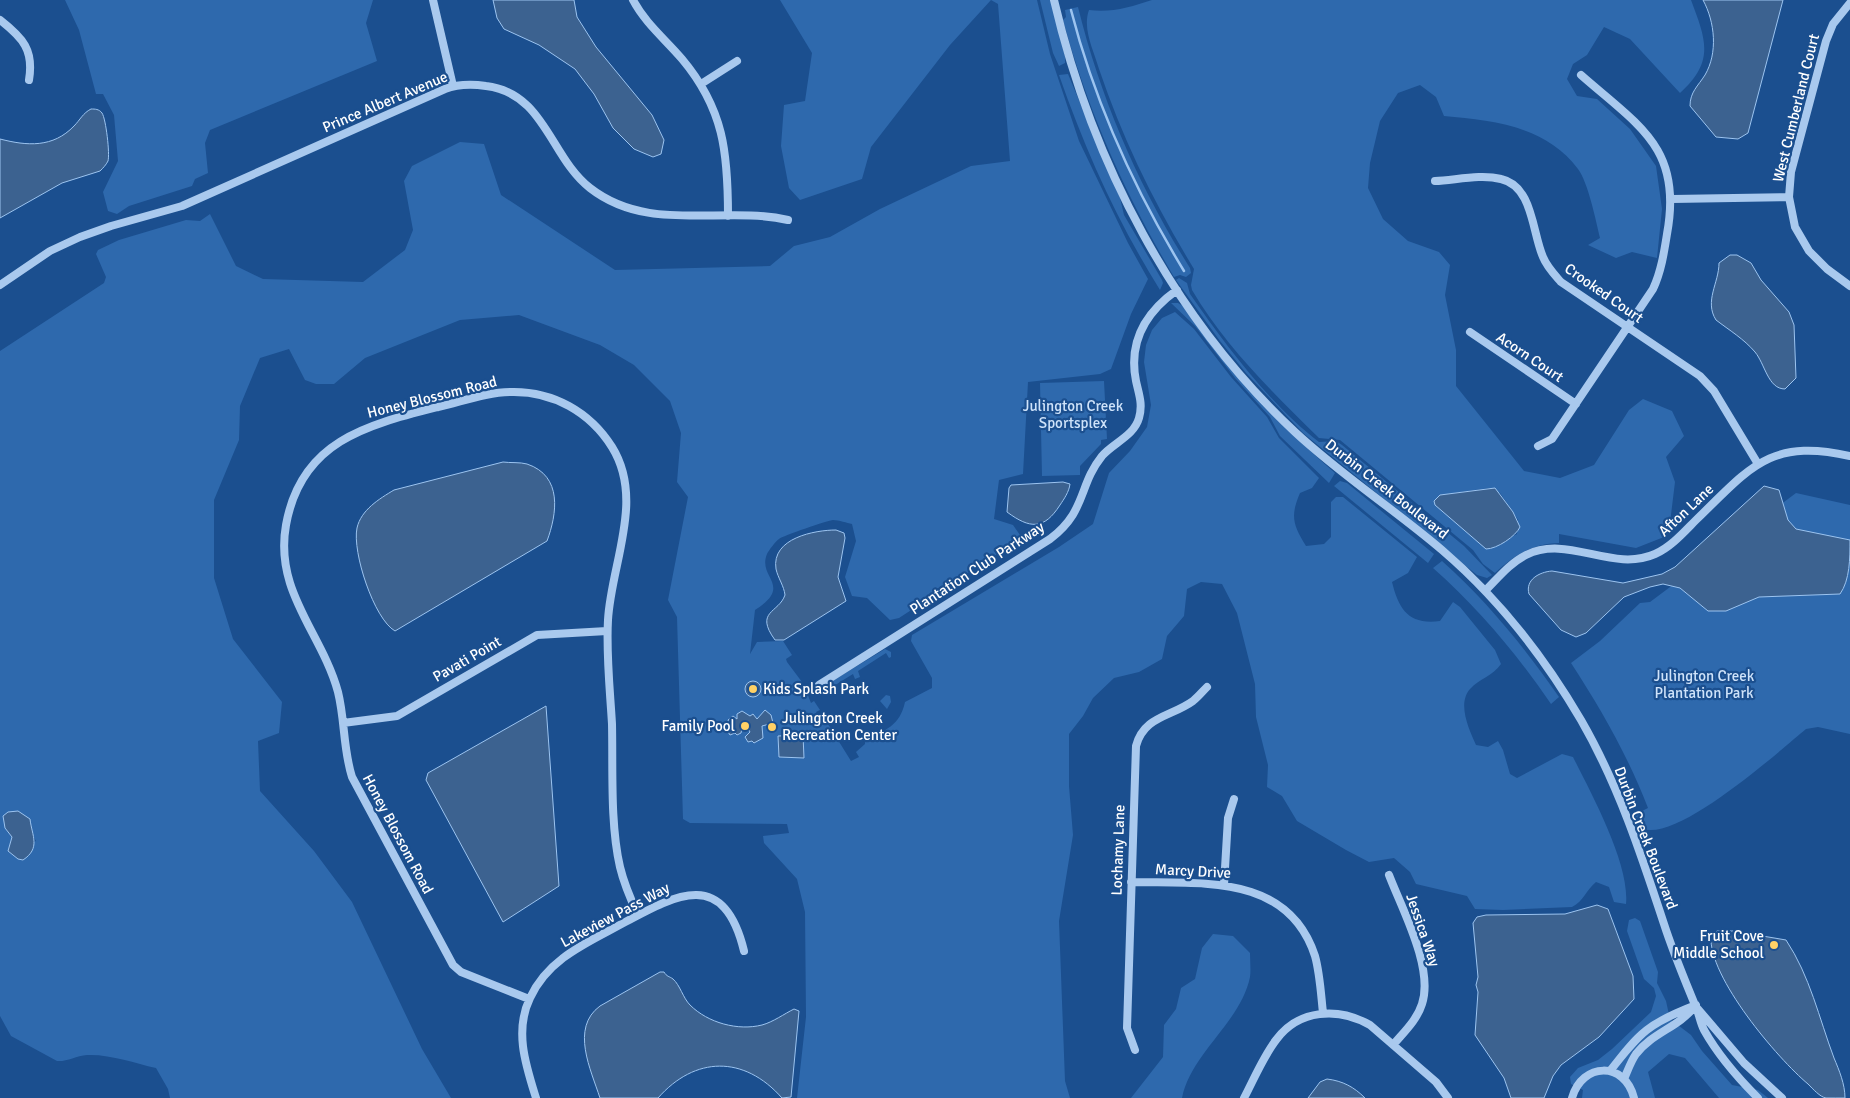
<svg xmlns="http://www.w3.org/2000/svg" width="1850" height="1098" font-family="Signika,sans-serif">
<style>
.green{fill:#2e69ad;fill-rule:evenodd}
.water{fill:#3c6290;stroke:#9cc4f0}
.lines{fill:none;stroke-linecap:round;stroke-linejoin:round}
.stream{stroke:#9cc4f0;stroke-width:2.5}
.minor{stroke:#a9c9ee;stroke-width:8}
.poi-dot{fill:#ffd166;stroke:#1b4f8f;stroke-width:2}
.labels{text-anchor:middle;stroke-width:4.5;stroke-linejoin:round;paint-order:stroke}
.street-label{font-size:15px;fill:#fff;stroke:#1b4f8f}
.park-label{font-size:15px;fill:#cfe3fa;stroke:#1b4f8f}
.poi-label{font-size:15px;fill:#fff;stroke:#1b4f8f;text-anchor:start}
</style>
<rect width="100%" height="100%" fill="#1b4f8f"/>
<path class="green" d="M65,0h308l-7,23 11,38 -167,69 -5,13 3,30 -13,6 -3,7 -63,20 -12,8 -9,-3 -5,-19 15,-31 -4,-46 -11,-21h-7l-17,-64z
M780,0h211l-41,45 -79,102 -9,32 -62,21 -11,-12 -8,-42 3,-41 21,-4 7,-48z
M991,0h46l13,54 29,87 49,102 20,36 -17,35 -20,55 -11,5 -72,8 -5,92 -24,6 -5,39 19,6 9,13 -123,80 -9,2 -23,-22 -15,-2 -7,-19 11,-36 -4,-17c-5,-1 -13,-4 -19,-4 -4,0 -51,16 -54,19 -4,3 -10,11 -12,15 -10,24 27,31 -12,56l-5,44 7,-12 26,-1 9,14 -6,4 1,3 15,20 -3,2 8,9 4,10 3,-2 6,9 -4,2 9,13 3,-1 23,37 8,-4 -3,-5 9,-8v-3c20,-11 35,-15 40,-39l27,-14v-10l-21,-37 1,-6 147,-88 34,-23 16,-51 21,-22 17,-24 4,-22 -7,-43 2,-17 6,-15 10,-12 13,-6 19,17 37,48 36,40 12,21 40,40 -7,10 -12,5c-10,23 -7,32 6,53l18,-2 7,-7v-35l5,-5h7l74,60 -9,16 -16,9c7,28 17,43 48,39l13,-19 7,5 35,43 6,14c-8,12 -22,15 -31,25 -13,15 -1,40 6,56l12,2 10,-6 5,9 7,24 7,4 45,-24 11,3c18,36 57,107 53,147l-12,-2 -5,-15 -13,-5c-10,8 -12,19 -24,25l-69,3 -28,-1 -8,-13 -51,-12 -6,-12 -16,-14 -25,4 -23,-12 -49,-29 -15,-25 -15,-9 1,-22 -12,-48 -1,-33 -18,-71 -15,-29 -21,-2 -14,7 -3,27 -17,20 -5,23 -23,13 -25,6 -21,20 -10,18 -14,18v52l4,49 -14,86 6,160 5,17h-273l9,-81 -1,-105 -8,-33 -33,-36 -1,-7 26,-3 -2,-9 -97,-1 -7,-4 -6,-202 -9,-17 20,-103 -11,-15 4,-49 -11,-32 -36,-36 -34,-20 -81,-30 -59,5 -95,38 -31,26h-18l-11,-4 -16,-31 -29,9 -20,48 -1,34 -25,60v78l19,61 49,63 -3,31 -21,8 2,50 54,60 38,51 70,147 29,49h-281l-2,-9 -12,-21c-22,-5 -46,-14 -69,-13 -11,1 -21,7 -30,6l-46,-25 -11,-20v-665l104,-68 2,-6 -10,-23 2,-4 21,-10 67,-20 14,1 10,-7 26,52 27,13 100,3 42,-32 8,-20 -9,-49 8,-15 48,-24 24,2 17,51 114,75 155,-4 24,-20 36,-9 50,-28 91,-43 39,-5 -12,-157zM30,819l1,13 5,9 -28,10 4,-14 -7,-9z
M1040,0h11l14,56v7l-6,3 -6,-13z
M1152,0h539c15,40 24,61 -11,93l-50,-54 -26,-12 -17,28 -14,9 -6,15 10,17 20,3 33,30 26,37 6,43 -5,49 -25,-6 -16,6 -28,-13 12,-7c-4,-17 -12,-56 -22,-69 -32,-43 -86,-49 -134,-53l-8,-19 -16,-12 -22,8 -18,28 -10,42 -2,25 15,31 25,22 31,11 11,13 -5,30 11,55v36l68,85 36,7 34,-13 35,-55 14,-11 29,12 12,25 -18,21 9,25 -5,41 -6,14 -28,11 -77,-14v9c-27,1 -45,12 -64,30l-12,-9 -10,-14 -133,-110 -21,-2c-46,-45 -94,-92 -127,-148l-1,-5 3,-16c-39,-64 -71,-129 -95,-200 -5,-18 -17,-40 -10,-59 22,3 42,-3 63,-10zM1489,488l11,5 13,19 5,8 -1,14c-11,5 -18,12 -30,15l-15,-13 -32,-41z
M1078,7c23,93 61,180 112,261l1,5 -5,4 -6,-2 -6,2c-48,-81 -86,-165 -111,-257l3,-3 -1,-7z
M1068,74l52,124 4,17 38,65 1,3 -3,7c-43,-69 -74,-138 -101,-215z
M1179,278l8,5 3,11c35,50 80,111 129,148l17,-1 6,4 122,101 28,29 -5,3 -10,-3 -174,-142 -57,-60 -26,-32 -44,-61z
M1171,303h7l5,3c49,62 92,115 152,167l-6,10 -49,-47 -10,-19 -35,-39 -40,-52z
M1104,381l3,58 -6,1v4l-21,22v9l-38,1 -2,-93z
M1340,481l7,2 87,71 -6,9 -94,-77z
M1796,493l54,12v229l-32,-7 -12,2c-29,24 -127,112 -163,100l-9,-14 14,-7c-20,-52 -47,-99 -77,-145l29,-22 40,-38 10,-1z
M1442,561c45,40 83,87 117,136l-8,7c-34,-50 -73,-96 -118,-136z
M885,649l6,3v5l-2,1 -3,-5 -28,18 2,6 -5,2 -2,-5 -21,13 2,6 -6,-1 1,-9z
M886,695l4,1 1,6 -4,7 -7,-8z
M1635,918l5,3 18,51 -1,11 9,18 4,18 21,16 11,16 30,34 26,5 10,8h-49l-34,-40 -16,-4 -21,18 7,26h-73l1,-8 -12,-6 -1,-7 8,-9 20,-8 14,-11 39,-37 5,-16 -2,-8 -10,-9 -17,-48 2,-11z
M1213,934l20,2 17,17c0,8 1,17 0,24 -9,45 -59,76 -68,121h-51l32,-41 1,-32 12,-16 5,-21 14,-9 7,-31z"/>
<path class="water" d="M493,0h81l3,17 19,30 56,68 12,25 -3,14 -8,3 -19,-8 -21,-21 -19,-34 -19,-25 -36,-24 -35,-16 -7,-11z
M1703,0h80l-35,133 -10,6 -22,-2 -26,-31c0,-14 8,-20 15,-31 13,-22 10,-53 -2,-75z
M91,109c4,0 8,0 11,4 4,6 8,41 6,48 -2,4 -5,7 -8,10l-38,12 -62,35v-79c27,7 53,9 74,-13 6,-6 9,-13 17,-17z
M1730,255h7l14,8 10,17 28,32 5,13 2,53 -11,11c-17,0 -20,-25 -30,-37 -11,-13 -26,-22 -39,-32 -12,-19 3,-37 3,-57z
M503,462c7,1 17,0 24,2 36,12 30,50 20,77l-152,90c-21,-12 -43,-79 -38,-103 4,-18 22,-29 37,-38z
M1063,482l7,2c-1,8 -6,15 -10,21 -16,25 -30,24 -53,7l2,-24 2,-3z
M1764,486l15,4 9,30 8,9 54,11c0,18 0,40 -10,54l-81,3 -33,14h-18l-28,-23 -17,-4 -13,3 -26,10 -38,36 -10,4 -15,-7 -32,-36c-4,-14 10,-22 23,-23l71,12 39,-9 13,-7z
M1495,488l18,24 7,15c-4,9 -23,22 -34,22l-51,-44 -1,-4 6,-6z
M836,530l8,3 1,5 -7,39 8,24 -62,39h-9c-21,-29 4,-27 10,-45 -1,-9 -7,-17 -9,-26 -5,-31 39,-39 60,-39z
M745 689a8 8 0 1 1 16 0a8 8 0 1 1-16 0Z
M546,706l13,180 -56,36 -77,-142 2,-7z
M765,710l6,5 2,8 -11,3 1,12 -9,5 -2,-2 -4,1 -3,-5 5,-5 -3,-5 -5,1 -1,5 -4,2 -2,-2 -5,2 -5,-8 4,-3 -1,-4 5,-4 4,3v-5l5,-3 8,5 3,-2 4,5z
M803,735l1,23 -25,-1 -1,-21z
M18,811l12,8c2,17 11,29 -7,41l-5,-1 -10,-8 4,-14 -7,-9 -2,-12 5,-4z
M1597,905l11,4 25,67 1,23 -35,38 -38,28 -8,11 -9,22h-33l-7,-20 -29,-43 3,-43 -2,-7 2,-8 -5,-54 4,-6 9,-2 79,-1z
M1717,931h16l53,9c24,36 33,78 48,118 5,12 11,26 11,40 -6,0 -13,0 -19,0 -6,-1 -13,-9 -18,-14 -30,-25 -100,-107 -97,-148z
M660,972h4c3,5 5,4 9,7 7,6 10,19 17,26 18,18 48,26 72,20 11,-3 22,-11 32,-16l5,2 -8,86 -9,1c-38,-43 -87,-42 -124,0h-58c-9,-28 -30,-70 0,-92z
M1327,1079c16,2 27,8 38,19h-57l12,-16z"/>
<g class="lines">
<path class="stream" d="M1071,10c24,93 63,179 113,261"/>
<path class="minor" d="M433,0l20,86
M633,0c12,23 33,40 49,59 42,50 46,94 46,157
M1054,0c38,162 119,318 241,432 46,43 99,77 147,118 55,47 102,107 139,170 37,64 60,134 83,204 9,28 20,54 31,81 4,8 5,17 9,25 14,25 34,48 54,68
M1850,3l-17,21 -7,17 -35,131 -2,25 6,30 14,24 18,18 23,17
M0,20c23,18 34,30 29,60
M701,84l36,-23
M1435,181c21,-1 46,-7 66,-2 32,7 31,53 42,78 4,10 11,17 18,25l139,94 14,15 44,73
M1672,199l117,-2
M0,285l50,-34 30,-14 31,-11 71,-20 263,-117c13,-5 27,-5 41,-3 59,7 64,71 104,102 59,46 132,17 198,32
M1470,332l106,72
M1538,446l14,-7 101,-150c8,-17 11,-36 14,-55 16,-86 -28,-108 -86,-159
M1486,590c12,-12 24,-27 40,-35 42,-21 86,18 129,-1 16,-7 29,-22 41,-34 54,-52 73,-82 154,-64
M819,685l231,-146c37,-28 28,-53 52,-83 11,-13 32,-20 37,-38 4,-14 0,-23 -3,-37 -8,-40 10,-69 41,-91
M343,723l54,-7 140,-81 70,-4
M1389,875c13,34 45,93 33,129 -5,16 -18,28 -29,41
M1131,882c70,2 157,-9 184,74 5,18 6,39 8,57
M1224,885l4,-67 6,-19
M529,999l-68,-27 -8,-7 -101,-188c-9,-28 -7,-57 -14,-85 -16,-59 -64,-100 -52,-167 15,-84 81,-100 152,-118 23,-5 49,-15 73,-15 42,-1 79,20 101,55 33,53 -1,117 -4,173 -2,34 2,70 4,104 1,44 -2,100 8,143 4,17 11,33 18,48
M1698,1009l46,54 38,35
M1135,1050l-8,-22 9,-282c8,-30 35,-29 57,-45 5,-4 9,-9 14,-14
M1610,1071c30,-39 39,-48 86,-66
M1624,1079c4,-9 7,-18 12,-25 16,-21 43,-27 58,-47
M536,1098c-10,-32 -22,-67 -6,-100 17,-37 52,-53 86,-71 56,-30 107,-63 128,24
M1244,1098c10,-19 19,-41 32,-58 23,-31 62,-33 94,-15l66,57 12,16
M1572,1098c10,-36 53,-37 62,0"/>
</g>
<g class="poi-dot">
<circle cx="753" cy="689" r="5"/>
<circle cx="745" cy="726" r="5"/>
<circle cx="772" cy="727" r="5"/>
<circle cx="1774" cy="945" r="5"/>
</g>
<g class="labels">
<g class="street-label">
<text transform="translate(385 102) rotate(-23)" y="5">Prince Albert Avenue</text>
<text transform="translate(1796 108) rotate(-76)" y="5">West Cumberland Court</text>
<text transform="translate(1604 293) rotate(35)" y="5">Crooked Court</text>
<text transform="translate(1530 357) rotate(34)" y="5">Acorn Court</text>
<text transform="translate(432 397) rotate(-14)" y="5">Honey Blossom Road</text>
<text transform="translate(1387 489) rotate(38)" y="5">Durbin Creek Boulevard</text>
<text transform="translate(1686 510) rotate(-43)" y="5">Afton Lane</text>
<text transform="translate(977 568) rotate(-33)" y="5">Plantation Club Parkway</text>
<text transform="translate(467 659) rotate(-30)" y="5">Pavati Point</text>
<text transform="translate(398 834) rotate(62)" y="5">Honey Blossom Road</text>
<text transform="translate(1646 838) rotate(69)" y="5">Durbin Creek Boulevard</text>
<text transform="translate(1118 850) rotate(-88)" y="5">Lochamy Lane</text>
<text transform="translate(1193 871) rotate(3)" y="5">Marcy Drive</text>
<text transform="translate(615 915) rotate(-28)" y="5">Lakeview Pass Way</text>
<text transform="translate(1423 930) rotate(71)" y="5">Jessica Way</text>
</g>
<g class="park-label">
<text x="1073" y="411">Julington Creek<tspan x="1073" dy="17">Sportsplex</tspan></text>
<text x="1704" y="681">Julington Creek<tspan x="1704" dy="17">Plantation Park</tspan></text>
</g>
<g class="poi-label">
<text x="763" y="694">Kids Splash Park</text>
<text x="782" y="723">Julington Creek<tspan x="782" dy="17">Recreation Center</tspan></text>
<text x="735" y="731" text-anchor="end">Family Pool</text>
<text x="1764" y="941" text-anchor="end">Fruit Cove<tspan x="1764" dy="17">Middle School</tspan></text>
</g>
</g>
</svg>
